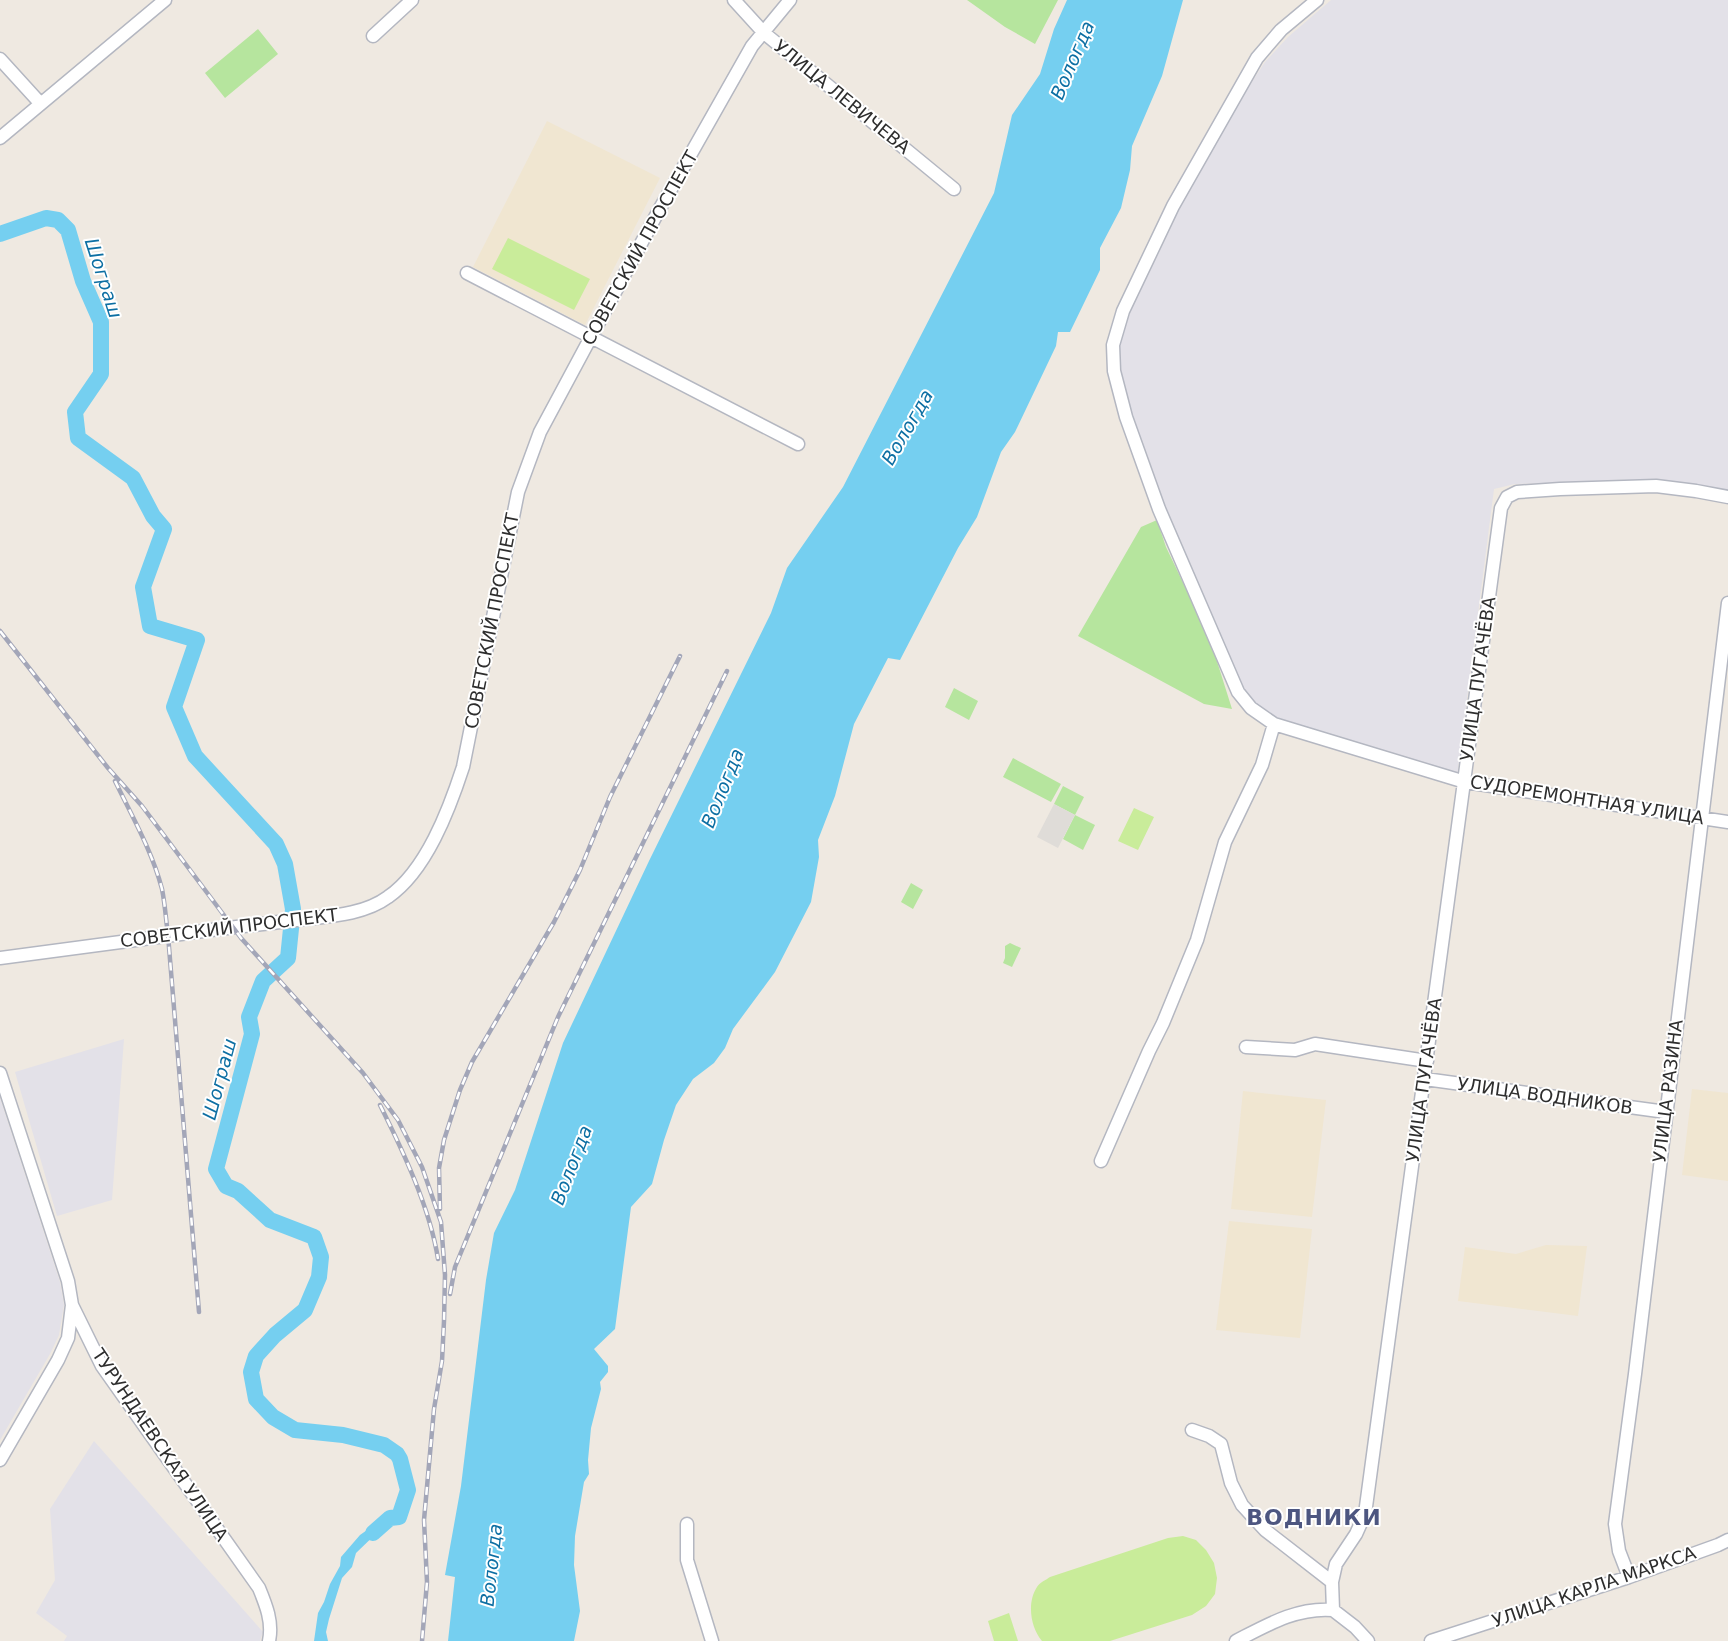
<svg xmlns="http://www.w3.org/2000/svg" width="1728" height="1641" font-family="'DejaVu Sans',sans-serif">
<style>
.industrial{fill:#e3e1e8}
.education{fill:#f0e6d1}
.green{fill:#b6e59e}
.pitch{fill:#c9ec9a}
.plaza{fill:#dfdcd8}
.water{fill:#75cff0}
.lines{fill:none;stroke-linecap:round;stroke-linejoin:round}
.river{stroke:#75cff0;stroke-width:16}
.minor-casing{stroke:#b4b7c1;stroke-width:15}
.minor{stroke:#fff;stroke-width:12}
.rail-casing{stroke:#a3a6b8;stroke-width:4.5}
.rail{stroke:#fff;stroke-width:2.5;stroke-dasharray:8;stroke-linecap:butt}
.labels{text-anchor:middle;stroke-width:4;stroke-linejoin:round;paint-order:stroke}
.street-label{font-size:18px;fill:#2e2e2e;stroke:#fff}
.water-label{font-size:19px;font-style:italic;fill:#0d6fa3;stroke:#fff}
.district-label{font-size:22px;font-weight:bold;letter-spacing:1px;fill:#4d5680;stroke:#fff}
</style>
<rect width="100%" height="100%" fill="#efe9e1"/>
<path class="industrial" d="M1331,0h397v491l-75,-9 -138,2 -21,5 -37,288 -182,-59 -21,-16 -10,-13 -80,-182 -33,-91 -13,-47v-24l11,-32 49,-105 56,-99 31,-47 23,-25z
M124,1039l-12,161 -55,16 -42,-144z
M0,1098l60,184 4,23 -5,30 -9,19 -50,86z
M94,1441l169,191 -3,9h-196l3,-5 -31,-23 19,-33 -5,-71z"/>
<path class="education" d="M547,121l113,57 -75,147 -112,-58z
M1692,1089l36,4v88l-46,-6z
M1243,1091l83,9 -14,117 -81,-8z
M1229,1221l83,8 -12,109 -84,-8z
M1546,1245l41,1 -9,70 -120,-15 7,-54 51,7z"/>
<path class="green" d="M967,0h91l-23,44 -30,-17z
M258,29l20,25 -53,44 -20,-25z
M1157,520l9,27 44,92 22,70 -28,-5 -126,-68 63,-109z
M954,688l24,13 -9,19 -24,-13z
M1013,758l48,26 -10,18 -48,-25z
M1063,786l21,11 -9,18 20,10 -12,25 -20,-11 12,-24 -21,-11z
M911,883l12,7 -10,19 -12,-7z
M1010,943l11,5 -9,19 -9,-4 2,-5v-12z"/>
<path class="pitch" d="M508,238l82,41 -16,31 -82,-41z
M1134,808l20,9 -16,33 -20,-9z
M1183,1536l13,4 10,10 8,13 3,15 -2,16 -9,12 -14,9 -82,26h-68c-12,-14 -15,-39 -5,-54 3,-5 9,-7 13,-10l118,-39z
M1009,1613l9,28h-24l-6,-20z"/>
<path class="plaza" d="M1054,804l21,11 -17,33 -21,-11z"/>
<path class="water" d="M1067,0h116l-21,76 -30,70 -2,24 -9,38 -21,40v22l-30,62h-12l-2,14 -41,86 -14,20 -24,65 -19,31 -58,112 -12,-2 -34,66 -19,72 -17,44 1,17 -8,45 -36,70 -42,57 -8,19 -11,15 -21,16 -17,26 -12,35 -12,44 -21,23 -16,122 -21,20 14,17v6l-8,10 1,7 -10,39 -3,32 1,14 -5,8 -9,54 -1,29 6,46 -6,30h-126l7,-64 -10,-2 16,-89 25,-206 8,-47 21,-43 48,-147 86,-182 122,-248 16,-45 56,-81 151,-294 18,-78 28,-41 14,-45z
M390,1518l-7,9 -27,26 -4,14 -10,11 -13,41 -3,13 2,9h-14l4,-28 6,-11 6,-18 10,-18 1,-9 19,-22 17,-12z"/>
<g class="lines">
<path class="river" d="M0,234l46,-16 12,2 10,10 15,51 18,41v52l-26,38 3,26 55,40 20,38 11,13 -21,58 7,39 47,14 -23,67 21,49 81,88 9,20 8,45 -5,49 -25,23 -14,36 3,17 -36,135 10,17 12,5 32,29 44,17 7,20 -2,20 -14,33 -30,25 -19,21 -5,16 5,27 17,18 22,13 48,5 41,10 13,9 3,5 8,31 -9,27 -9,1 -17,15"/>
<g class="minor-casing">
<path id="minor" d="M734,0l30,33 190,156
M1317,0l-36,30 -24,28 -84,148 -50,105 -10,34 1,26 12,46 33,92 79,183 13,16 23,16 191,58 263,40
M373,36l39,-36
M0,59l40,44
M0,138l165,-138
M467,273l331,171
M0,958c70,-9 140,-19 211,-28 31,-4 62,-7 94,-11 27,-3 60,-5 83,-22 38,-26 61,-87 75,-130l55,-275 22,-60 118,-220 94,-166 38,-46
M1246,1047l49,3 20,-6 112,17
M0,1073l68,208 4,24 30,61 157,222c7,17 14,34 10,53
M1425,1079l241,33
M1101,1161l48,-110 14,-28 34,-83 28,-98 37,-77 12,-41
M1192,1430l17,6 12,8 10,39 11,22 23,25 67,52
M0,1460l58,-100 10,-22 4,-33
M687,1524v36l25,81
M1629,1577l-10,-26 -4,-27 20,-150 93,-771
M1236,1641c31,-16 61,-34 97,-31
M1368,1641l-13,-14 -22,-17 -1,-28 4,-18 20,-30 9,-20 136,-1006 6,-11 10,-5 43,-3 96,-3 40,5 32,6
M1431,1641l198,-64 89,-32 10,-5"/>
</g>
<use href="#minor" class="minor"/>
<g class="rail-casing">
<path id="rail" d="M0,631l108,137 34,38 99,132 122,135 35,47 24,47 19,55 4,53 -1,46 -2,40 -8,48 -10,111 3,62 -5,59
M115,781c17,35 37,70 47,108 3,15 4,31 6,46l31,377
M380,1105c23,46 50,103 58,154
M440,1209l-1,-41 5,-28 16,-50 12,-28 82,-140 26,-52 30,-73 70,-141
M450,1294l5,-27 103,-250 169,-346"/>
</g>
<use href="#rail" class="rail"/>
</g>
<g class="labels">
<g class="street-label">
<text transform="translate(842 97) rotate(39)" y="6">УЛИЦА ЛЕВИЧЕВА</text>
<text transform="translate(640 248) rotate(-61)" y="6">СОВЕТСКИЙ ПРОСПЕКТ</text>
<text transform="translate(492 621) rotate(-79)" y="6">СОВЕТСКИЙ ПРОСПЕКТ</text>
<text transform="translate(1478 679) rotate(-82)" y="6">УЛИЦА ПУГАЧЁВА</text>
<text transform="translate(1587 800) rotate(9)" y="6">СУДОРЕМОНТНАЯ УЛИЦА</text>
<text transform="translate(229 928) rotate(-7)" y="6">СОВЕТСКИЙ ПРОСПЕКТ</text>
<text transform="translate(1424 1080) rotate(-82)" y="6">УЛИЦА ПУГАЧЁВА</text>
<text transform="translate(1668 1091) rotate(-83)" y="6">УЛИЦА РАЗИНА</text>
<text transform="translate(1545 1096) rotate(8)" y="6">УЛИЦА ВОДНИКОВ</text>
<text transform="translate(160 1445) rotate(56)" y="6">ТУРУНДАЕВСКАЯ УЛИЦА</text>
<text transform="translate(1594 1587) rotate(-19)" y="6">УЛИЦА КАРЛА МАРКСА</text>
</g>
<g class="water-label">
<text transform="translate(1072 60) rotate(-67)" y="7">Вологда</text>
<text transform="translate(104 278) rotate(72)" y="7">Шограш</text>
<text transform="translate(907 427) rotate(-60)" y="7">Вологда</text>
<text transform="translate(722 788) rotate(-68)" y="7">Вологда</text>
<text transform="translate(219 1079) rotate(-75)" y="7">Шограш</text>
<text transform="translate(571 1165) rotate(-69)" y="7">Вологда</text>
<text transform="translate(491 1565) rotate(-84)" y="7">Вологда</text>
</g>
<g class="district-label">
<text x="1314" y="1525">ВОДНИКИ</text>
</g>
</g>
</svg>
